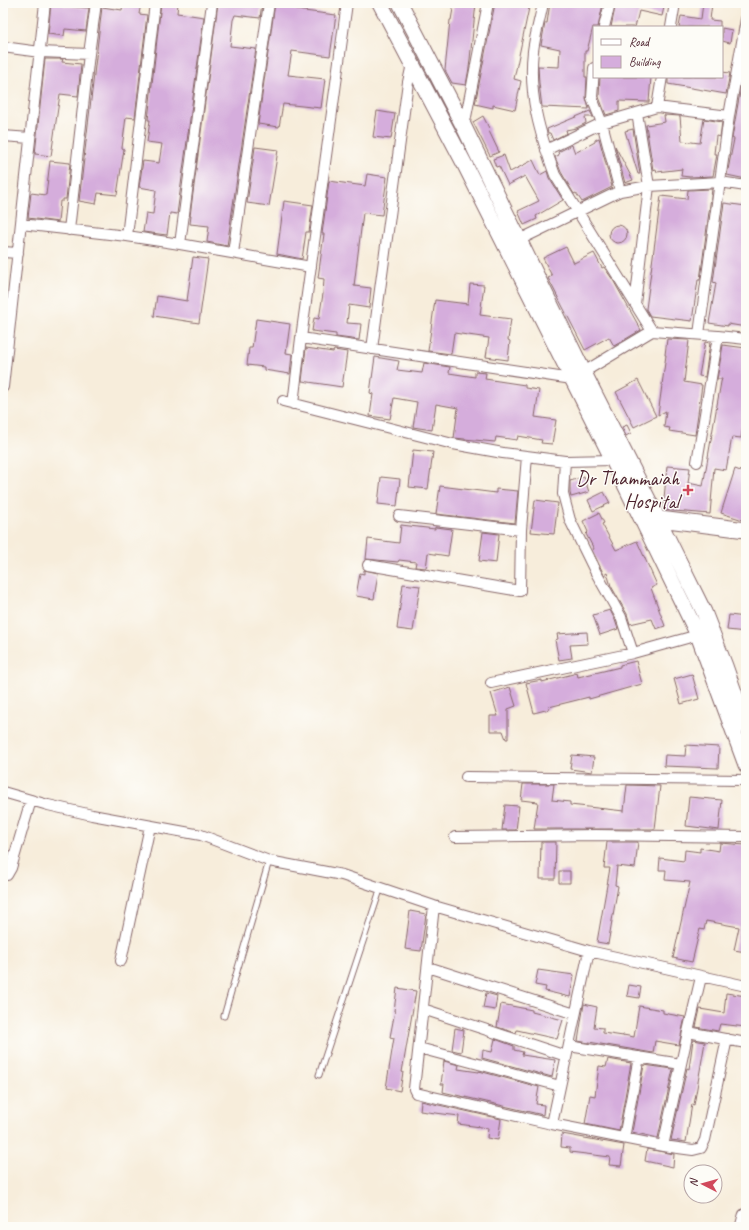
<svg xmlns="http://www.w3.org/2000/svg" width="749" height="1230" font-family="Caveat,sans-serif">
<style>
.building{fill:#d5addc}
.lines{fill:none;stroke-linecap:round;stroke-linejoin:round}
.service-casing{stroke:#876769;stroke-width:7}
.minor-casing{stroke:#876769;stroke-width:12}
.secondary-casing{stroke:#876769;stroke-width:17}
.service{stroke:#fff;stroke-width:5}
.minor{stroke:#fff;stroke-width:10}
.secondary{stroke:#fff;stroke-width:15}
.poi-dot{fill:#d1495b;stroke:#fdfcf7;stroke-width:1.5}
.labels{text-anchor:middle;stroke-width:3;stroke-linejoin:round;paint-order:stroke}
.poi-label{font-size:20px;fill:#4a1f2b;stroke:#fdfcf7;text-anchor:end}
</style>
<rect width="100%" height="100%" fill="#fdfcf7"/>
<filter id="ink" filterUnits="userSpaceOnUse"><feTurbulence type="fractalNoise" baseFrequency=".025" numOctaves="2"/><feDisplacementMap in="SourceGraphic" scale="8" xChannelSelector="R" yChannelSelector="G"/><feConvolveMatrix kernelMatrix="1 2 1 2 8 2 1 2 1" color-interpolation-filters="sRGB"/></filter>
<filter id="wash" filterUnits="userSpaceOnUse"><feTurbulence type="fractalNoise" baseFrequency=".012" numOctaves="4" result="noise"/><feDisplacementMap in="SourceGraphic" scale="16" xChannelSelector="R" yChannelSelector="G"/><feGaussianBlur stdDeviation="0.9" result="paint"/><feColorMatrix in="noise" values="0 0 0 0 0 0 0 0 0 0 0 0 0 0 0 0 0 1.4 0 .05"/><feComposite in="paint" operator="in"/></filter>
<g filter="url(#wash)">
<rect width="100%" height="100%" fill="#f7eddb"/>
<g id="blocks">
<path class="building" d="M51,3h13v3l25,2 -3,23 -21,-2 -1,7 -16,-2z
M123,3h18l-2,11 8,1 -12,103 -9,-1 -4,31 2,1 -7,46 -19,-2 -2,11 -17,-3 23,-194 20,3z
M161,3h17l-1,10 27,4 -27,197 -7,-1 -3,22 -24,-3 3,-19 7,1 3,-24 -17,-3 4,-26 16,2 3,-19 -15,-2 3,-22h-2z
M218,3l20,2 1,-2h23l-2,15 -25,-3 -2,5 -3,26 26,3 -29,197 -20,-4 2,-16 -19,-2 1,-8h-1z
M275,3h22l-1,7 40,5 -6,41 -38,-5 -4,24 37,4 -4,29 -38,-4 -4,23 -21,-3z
M454,3h22l-7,65 -3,17 -14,-2 -7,-13 5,-50h1z
M495,3h35l-16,76 7,2 -6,29 -22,-5v3l-18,-4z
M550,3l53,1 -5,23h-5l-6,24h-2v26h2l-1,21 3,11 -47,-2 -3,-24 -1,-17 21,1 1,-18 -19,-4 4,-22h2z
M616,3h49l-3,13 -23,-5 -4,16h-24z
M703,3h9l-2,17 10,1v6h-41l2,-11 20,3z
M722,28l10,2 -2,13 -8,-2z
M45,59h18l-1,3 19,2 -3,32 -18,-2 -9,62 -16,-2z
M722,72l8,1 -4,21 -58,-10v-7h54z
M743,75l3,1v103l-19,-4 7,-36 -2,-1z
M600,77h51l-2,25 -30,-1v10l-13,4 -7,-18z
M377,111l18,3 -4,25 -18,-2z
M590,111l3,6h-8l1,6 -10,5 -10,2 1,3 -14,7 -3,-7h-2l-1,-4z
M664,115l16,1 2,25 18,2 4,-24 18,3 -2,15 -4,-1 -2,18h3l-4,22 -23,1 -9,-1 1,-7 -25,3 -1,-3 -3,1 -7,-45 19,-3z
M483,116l7,14 -1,1 10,21 -9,4 -17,-34z
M633,129l7,45h-2l-13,-43z
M599,138l13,49 -30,15 -6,-9 -2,1 -13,-22 -6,-15 4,-2 -1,-3 14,-7 3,8 20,-11v-2z
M615,146l18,34 -8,3z
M255,147l23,3 -9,56 -22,-3z
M504,155l6,17 23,-12 7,15 7,-4 2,7 14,22 -27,16 1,3 -13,6 -6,-14 21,-10 -14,-25 -17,9 -9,-19 -3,1 -3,-8z
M50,161l20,2 -4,36h-3v2h-3l-2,21 -30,-4 3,-25 15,2z
M367,174l20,3 -5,38 -19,-2 -9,73 17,2 -2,20 -20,-3 -2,18 14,1 -2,16 -23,-3v-3l-24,-3 2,-13 5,1 4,-25 1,-15 -6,-1 6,-44h-2l7,-53 36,5z
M712,189l-12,91h-2l-6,41 -42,-5 -4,-7 15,-113 26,3 1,-9z
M284,201l29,4 -4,27h-3l-4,27 -25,-5z
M724,203l22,3v121l-18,-3v2l-19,-3 7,-40 -3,-1z
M609 234a9 9 0 1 1 18 0a9 9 0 1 1-18 0Z
M566,247l8,16 20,-10 8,15 2,-1 9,13 28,50 -27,16 -5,-9 -24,13 -37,-72 4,-2 -9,-18z
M193,257l15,2 -9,64 -45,-7 3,-20 30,5z
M470,284l14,1 -4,30 31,4 -3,21 2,1 -2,19 -22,-3 3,-19 -35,-5 -3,21 -23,-3 7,-51 33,4z
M256,319l34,5 -4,29 6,1 -2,20 -26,-4v-3l-17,-2 2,-17h3z
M667,339l22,1 -5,42 18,3 -7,50 -26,-4 1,-3 -6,-1 2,-16 -8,4 8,-60h-1z
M705,342l5,1 -5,34 -6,-1z
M723,345l23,3v72h-2l-3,18 -9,-1 -6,33 -12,-2 -4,46 -47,-4 4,-44 23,2 -2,15 15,3 18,-104 1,-3h-5z
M306,348l27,4 1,-2 13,2 -5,35 -40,-6z
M375,357l24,4 -2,9 25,3 2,-10 26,4 -1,6 26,4v-5l11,1 -1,6 40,6v3l14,2 -4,27 21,3 -4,24 -11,-1 1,-3 -24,-4 -1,4 -21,-3 -1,5 -41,-4 4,-30 -22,-4 -4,26 -19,-3 4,-25 -23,-4 -4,21 -20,-3 3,-22 -3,-1z
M638,380l18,36 -22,11 -18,-35z
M627,425l4,8 -5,3 -4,-9z
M413,450l20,2 -5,37 -19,-2z
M735,469l11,4v48l-25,-8z
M381,477l19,2 -3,27 -19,-2z
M584,477l5,15 -18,5 -1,-4v-12z
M440,486l56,7v-4l22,2 -3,32 -79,-9z
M604,492l6,11 -17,8 -5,-11z
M535,500l23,3 -4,31 -23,-2z
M599,513l5,10 -2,1 14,26 21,-9 20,44 -6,3 14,38 -9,3 -4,-10 -22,5 -3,-10 -16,-28 -4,-13 -3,2 -8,-17 -4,-8 2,-1 -8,-15 2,-2 -5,-11z
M401,525l34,4v-2l17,2 -4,27 -20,-3 -2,15 -11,-1 1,-5 -17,-2 -1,2 -32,-3 2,-20 31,4z
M483,532l16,2 -3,29 -17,-2z
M364,570l14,3 -4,26 -18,-3 4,-23 4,1z
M403,584l17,2 -7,45 -16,-2z
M610,610l5,10 3,9 -18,6 -7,-20z
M729,615l17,2v15l-19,-2z
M587,632l1,12 -18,1 2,13 -13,2 -4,-20 3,-1 -1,-5z
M636,661l6,23 -53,15v-2l-40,10v2l-15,4 -8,-30 16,-3v2l35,-9 1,4 42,-10v-2z
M692,674l7,25 -18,5 -7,-25z
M510,687l6,19 -8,3v30h-2l-3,-8h-13v-15h8l-7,-23z
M686,745l33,2 -1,21 -54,-2 1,-11 20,1z
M572,755l22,2 -2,15 -22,-3z
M523,784h31l-2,16 18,2v3l54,6 3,-26 33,1 -5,43h-121l4,-27 -17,-2z
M689,797l33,3 -3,30 -33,-4z
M505,805l14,1 -3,24h-14z
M541,842h15l-1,37h-15z
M607,842h31l-3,26 -18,-2 -2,19 3,1 -10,58 -11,-2 13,-74h-6z
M720,843l26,2v107l-12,-2 5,-23 -33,-6 -2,9 -4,-1 -8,33 -19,-4 17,-76 -25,-2 1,-10h-7l1,-12 24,3 1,-11 15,2v-4l19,3z
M559,871h11v12h-11z
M410,911l16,3 -5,37 -16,-2z
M538,970l36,5 -4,22 -25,-6 1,-4 -11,-2z
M629,985l12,2 -2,11 -12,-2z
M397,988l19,3 -14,81h1l-3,19 -14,-3 8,-50 -4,-1 5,-26h-1z
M486,993l11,3 -2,14 -12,-2z
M726,993l20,3v31l-26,-3 -2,7 -22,-4 4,-18 24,4z
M501,1004l31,6v2l31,8 -6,19 -40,-9 -1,3 -19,-6z
M584,1004l13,3 -3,20 9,1v5l20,3v-1l11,2 5,-31 24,4v3l22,4 -6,28 -24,-4 -2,12 -64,-11v1l-11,-2z
M455,1028l9,2 -3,22 -9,-2z
M495,1039l19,7v4l9,2 -1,3 33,5 -3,17 -70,-19 1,-8 9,2z
M693,1040l12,2 -11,63 -2,-1 -6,38 -15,-2 16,-72 2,1z
M608,1059l23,4 -12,68 -34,-7 5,-29 5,1 4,-30 7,1z
M444,1061l15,4 -1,4 21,3v-1l60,16 -3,17 8,1 -1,10 -100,-23 1,-8h-3z
M644,1065l29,4 -15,69 -26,-6z
M421,1101l80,18 -3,21 -11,-2 1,-10 -30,-4 1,-8 -39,-5z
M562,1134l62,11 -3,21 -12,-1 1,-8 -40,-5v-4l-9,-1z
M647,1149l27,5 -1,13 -28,-6z"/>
</g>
</g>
<g filter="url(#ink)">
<use href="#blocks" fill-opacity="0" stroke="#876769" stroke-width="1"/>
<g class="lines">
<g class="service-casing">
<path id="service" d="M224,1016l45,-155
M319,1075l62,-188"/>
</g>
<g class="minor-casing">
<path id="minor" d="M543,3c-3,16 -8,32 -10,48 -5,44 7,83 22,124l97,156 66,5 -21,126
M604,27l6,-24
M671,27l4,-24
M3,47l37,5 49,2
M594,68l-2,30 10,25 18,68
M657,107l5,-30
M464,127l24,-124
M3,136l27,2
M546,150l56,-27 55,-16 72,9
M21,224l106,12 53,8 131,23
M69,230l20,-176 7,-51
M127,236l28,-233
M519,240l101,-49 29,-5 71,-4 26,4
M180,244l32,-241
M3,252l15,1
M233,253l36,-250
M635,304l14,-118 -12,-73
M699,334l30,-218 17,-97
M718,336l28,3
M301,338l271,41 80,-48
M372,349l36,-267 4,-18
M3,387l42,-384
M283,401l170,43 50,9 62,8
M293,404l8,-66 46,-335
M613,460l-48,1 -2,33 7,26 25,51 26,46 12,36
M399,516l122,14
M368,565l152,26 1,-61 6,-74
M491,683l142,-30 65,-18
M466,777l280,3
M3,792l45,13 44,10 109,20 68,26 73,14 92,31 155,45 157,35
M455,837l141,-2 150,2
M3,875h4l4,-7 20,-68
M434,906l-20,183 2,4 136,31 111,22 30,4 8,-2 4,-8 22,-101
M121,961l29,-135
M428,967l147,47
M701,977l-13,55 58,11
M423,1009l143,47
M569,1046l112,18
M419,1048l141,38
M552,1124l37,-173
M624,1138l15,-81
M663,1146l25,-114"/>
</g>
<g class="secondary-casing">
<path id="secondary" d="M380,3l84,160 149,297 85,175 48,130
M400,3l64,124 120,246 74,146 46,93 21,54 21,60
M652,518l94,12
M743,1227l3,-11"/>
</g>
<use href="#service" class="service"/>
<use href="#minor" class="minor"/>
<use href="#secondary" class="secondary"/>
</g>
</g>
<path class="poi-dot" d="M686 484h4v4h4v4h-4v4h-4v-4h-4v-4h4z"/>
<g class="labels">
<g class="poi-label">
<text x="679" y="485">Dr Thammaiah<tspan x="679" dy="23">Hospital</tspan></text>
</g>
</g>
<rect width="749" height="1230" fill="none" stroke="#fdfcf7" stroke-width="16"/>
<rect x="593" y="26" width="130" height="52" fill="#fdfcf7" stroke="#b5a4a5"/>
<rect x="601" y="39" width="20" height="6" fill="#ffffff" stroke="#b5a4a5"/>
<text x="629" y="46" font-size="12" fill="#4a1f2b">Road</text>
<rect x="601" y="56" width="20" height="12" fill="#d5addc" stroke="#b5a4a5"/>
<text x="629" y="66" font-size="12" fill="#4a1f2b">Building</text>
<g transform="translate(703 1184) rotate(276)"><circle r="19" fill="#fdfcf7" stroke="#b5a4a5"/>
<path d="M0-3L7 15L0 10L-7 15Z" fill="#d1495b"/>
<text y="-6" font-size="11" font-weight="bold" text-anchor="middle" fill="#4a1f2b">N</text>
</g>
</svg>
